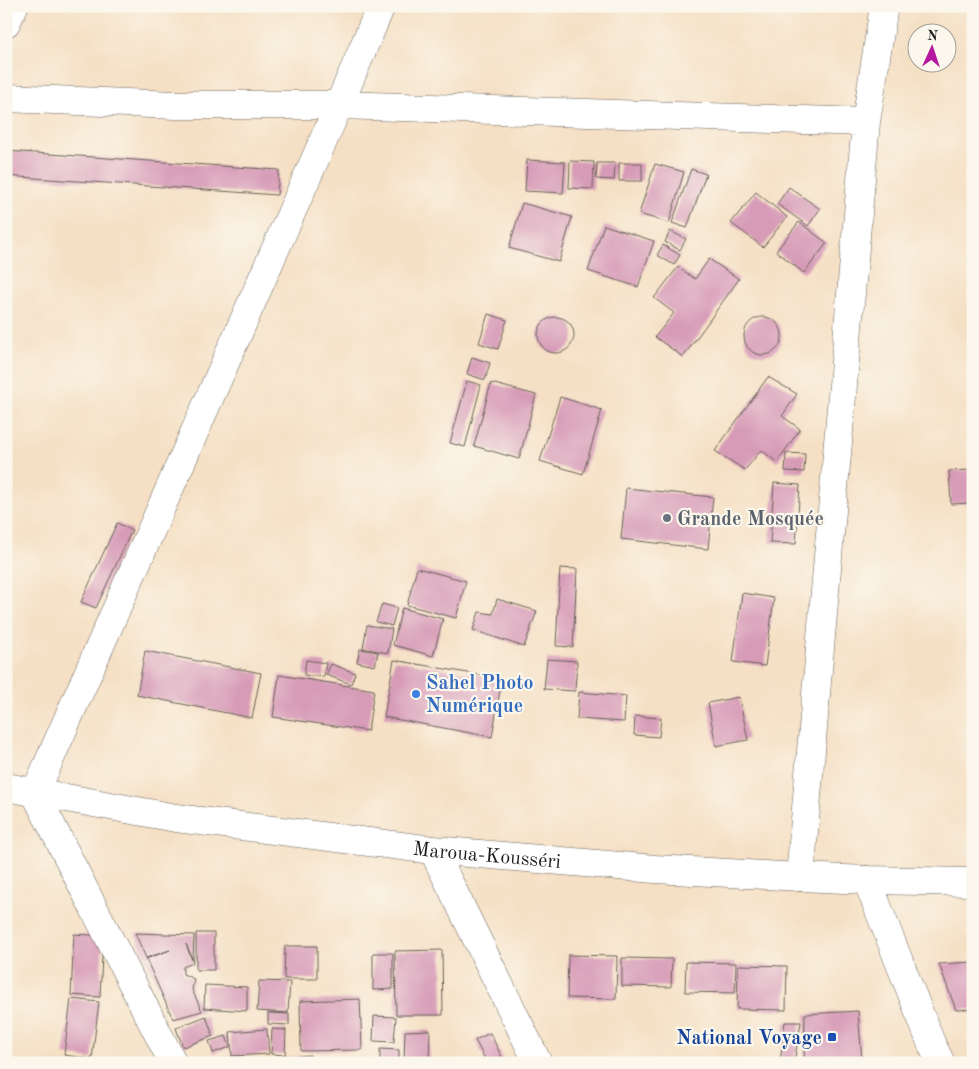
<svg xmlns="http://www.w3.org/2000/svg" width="979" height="1069" font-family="'Old Standard TT',serif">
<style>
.building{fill:#d79bb7}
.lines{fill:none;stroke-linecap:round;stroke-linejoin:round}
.minor-casing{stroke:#686157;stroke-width:29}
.highway-casing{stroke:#686157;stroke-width:29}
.minor{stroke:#fff;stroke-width:28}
.highway{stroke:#fff;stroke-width:28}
.worship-dot{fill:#6b7280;stroke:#fbf7ec;stroke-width:2}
.shop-dot{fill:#3f7fe0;stroke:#fbf7ec;stroke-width:2}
.transit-dot{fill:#1a4fb4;stroke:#fbf7ec;stroke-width:2}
.labels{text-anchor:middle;stroke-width:4.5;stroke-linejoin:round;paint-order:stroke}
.worship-label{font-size:20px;font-weight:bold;fill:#5b616d;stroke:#fbf7ec;text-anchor:start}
.shop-label{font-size:20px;font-weight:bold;fill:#366cbe;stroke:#fbf7ec;text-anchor:start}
.street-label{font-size:20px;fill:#1c1c1c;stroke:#fbf7ec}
.transit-label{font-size:20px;font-weight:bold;fill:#164399;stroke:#fbf7ec;text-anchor:end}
</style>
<rect width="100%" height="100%" fill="#fbf7ec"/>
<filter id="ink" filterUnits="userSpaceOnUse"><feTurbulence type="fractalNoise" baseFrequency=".02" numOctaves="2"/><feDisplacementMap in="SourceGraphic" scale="10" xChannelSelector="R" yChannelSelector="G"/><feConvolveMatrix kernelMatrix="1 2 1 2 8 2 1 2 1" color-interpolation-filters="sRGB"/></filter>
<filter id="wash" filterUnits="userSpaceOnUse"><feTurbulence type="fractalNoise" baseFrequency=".0096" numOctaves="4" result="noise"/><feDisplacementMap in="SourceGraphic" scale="20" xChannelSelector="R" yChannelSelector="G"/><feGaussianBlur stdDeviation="1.12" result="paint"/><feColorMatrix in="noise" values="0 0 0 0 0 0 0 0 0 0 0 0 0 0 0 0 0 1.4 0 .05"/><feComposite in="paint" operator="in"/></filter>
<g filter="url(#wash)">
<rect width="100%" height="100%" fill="#f5e0c5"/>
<g id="blocks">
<path class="building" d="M6,151l273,19 -2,25 -271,-19z
M527,160l38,2 -2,31 -38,-2z
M570,161l24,1 -1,27 -24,-1z
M597,163h18l-1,17 -18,-1z
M619,163h23v18h-23z
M655,164l29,8 -15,51 -30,-9z
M691,169l15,5 -19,54 -15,-5z
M789,187l31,22 -12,17 -31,-22z
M756,192l31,25 -24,30 -32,-24z
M522,203l50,14 -13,45 -50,-14z
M799,222l28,21 -23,30 -28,-22z
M604,225l50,16 -16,46 -50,-16z
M670,231l16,8 -6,11 -15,-8z
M663,245l17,10 -6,10 -17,-10z
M709,259l30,20 -56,78 -28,-20 19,-24 -20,-15 24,-31 17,12z
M488,314l19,6 -9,29 -19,-6z
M538 335a18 18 0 1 1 36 0a18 18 0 1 1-36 0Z
M744 336a19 19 0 1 1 38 0a19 19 0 1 1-38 0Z
M472,357l18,6 -5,17 -18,-6z
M768,377l29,17 -15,22 18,13 -23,33 -16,-12 -16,20 -30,-19z
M467,381l14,4 -16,62 -15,-4z
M491,383l45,12 -17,64 -45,-13z
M560,397l42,13 -19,64 -43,-13z
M786,453l19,1 -1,18 -19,-1z
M973,470v33l-22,1 -2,-33z
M774,483l26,2 -4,59 -26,-1z
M626,488l87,9 -5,52 -87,-10z
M117,523l15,7 -36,78 -15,-6z
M417,568l49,13 -10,37 -49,-13z
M560,568l17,1 -4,78 -17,-1z
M742,593l32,5 -9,68 -32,-4z
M497,599l40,12 -13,36 -51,-17 6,-18 14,2z
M382,604l15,4 -5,18 -16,-4z
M402,608l41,11 -10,37 -40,-11z
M367,625l25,4 -4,24 -25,-5z
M360,649l18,3 -3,14 -18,-4z
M145,651l116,22 -9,45 -115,-23z
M547,659l30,2 -2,30 -31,-2z
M306,660l20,3 -2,14 -20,-2z
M394,660l108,19 -10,58 -108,-20z
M331,664l24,9 -4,11 -25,-9z
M279,675l95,15 -6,41 -95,-14z
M579,692l47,4 -2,26 -47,-3z
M739,697l9,43 -32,6 -8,-43z
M635,716l26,2 -2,19 -25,-2z
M135,933l59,2 -1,25 -7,-16 7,19 -10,4v7l11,5 -2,11 10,21 -29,8 -27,-60 24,-9 -24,8z
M196,933h18v37h-18z
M74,934l29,2 -3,61 -29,-2z
M285,946h32v33h-33z
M442,950l1,65h-47l-1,-64z
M373,953h20v36l-20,1z
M568,955l49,1 -1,43 -49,-1z
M622,958l50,1 -1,28 -49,-1z
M686,962l50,1 -1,30 -50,-1z
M973,962v47l-17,1 -17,-46z
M738,965l49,1 -1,44 -49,-1z
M259,981l31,1 -2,31 -31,-2z
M205,985l42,2v24l-43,-3z
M71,999l28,3 -7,57 -28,-4z
M360,999l2,51 -61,1 -1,-50z
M858,1011l4,49 -29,3h-29l1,-49z
M268,1013l21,1v11l-21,-1z
M206,1016l7,20 -30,11 -7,-19z
M374,1016l22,1 -2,25 -21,-1z
M785,1022h16l-7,41h-14z
M267,1029l2,25 -37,2 -2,-24z
M272,1029l14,1 -1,25 -14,-1z
M430,1030l-1,33h-25l1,-32z
M490,1033l15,30h-18l-12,-23z
M226,1036l4,11 -17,6 -4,-12z
M380,1049l19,1v13l-19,-1z
M310,1055l1,8h-29v-5z"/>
</g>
</g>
<g filter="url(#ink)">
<use href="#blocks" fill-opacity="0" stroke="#686157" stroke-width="1"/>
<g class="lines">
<g class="minor-casing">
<path id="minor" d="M6,23l8,-17
M6,98l169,7h164l527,17
M433,850l105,213
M800,877l66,-755 18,-116
M867,880l65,165 9,18
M173,1063l-138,-270 304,-688 42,-99"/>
</g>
<g class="highway-casing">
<g id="highway">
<path id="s1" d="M6,787l170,31 257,32 222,19 145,8 67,3 106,2"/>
</g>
</g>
<use href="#minor" class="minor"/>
<use href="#highway" class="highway"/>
</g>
</g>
<circle class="worship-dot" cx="667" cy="518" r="5"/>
<circle class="shop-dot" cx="416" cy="694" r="5"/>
<rect class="transit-dot" x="827" y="1032" width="10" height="10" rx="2.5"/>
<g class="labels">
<g class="worship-label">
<text x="677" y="525">Grande Mosquée</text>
</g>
<g class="shop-label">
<text x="426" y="689">Sahel Photo<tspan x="426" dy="23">Numérique</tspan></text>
</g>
<g class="street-label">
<text dy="7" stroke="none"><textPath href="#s1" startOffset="486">Maroua-Kousséri</textPath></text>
</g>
<g class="transit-label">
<text x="822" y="1044">National Voyage</text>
</g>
</g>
<rect width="979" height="1069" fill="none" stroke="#fbf7ec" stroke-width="25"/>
<g transform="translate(932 48) rotate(3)"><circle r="24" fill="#fbf7ec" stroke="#a29f99"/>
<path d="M0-4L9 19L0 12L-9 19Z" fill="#b5179e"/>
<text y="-8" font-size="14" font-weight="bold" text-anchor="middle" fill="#1c1c1c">N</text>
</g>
</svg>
